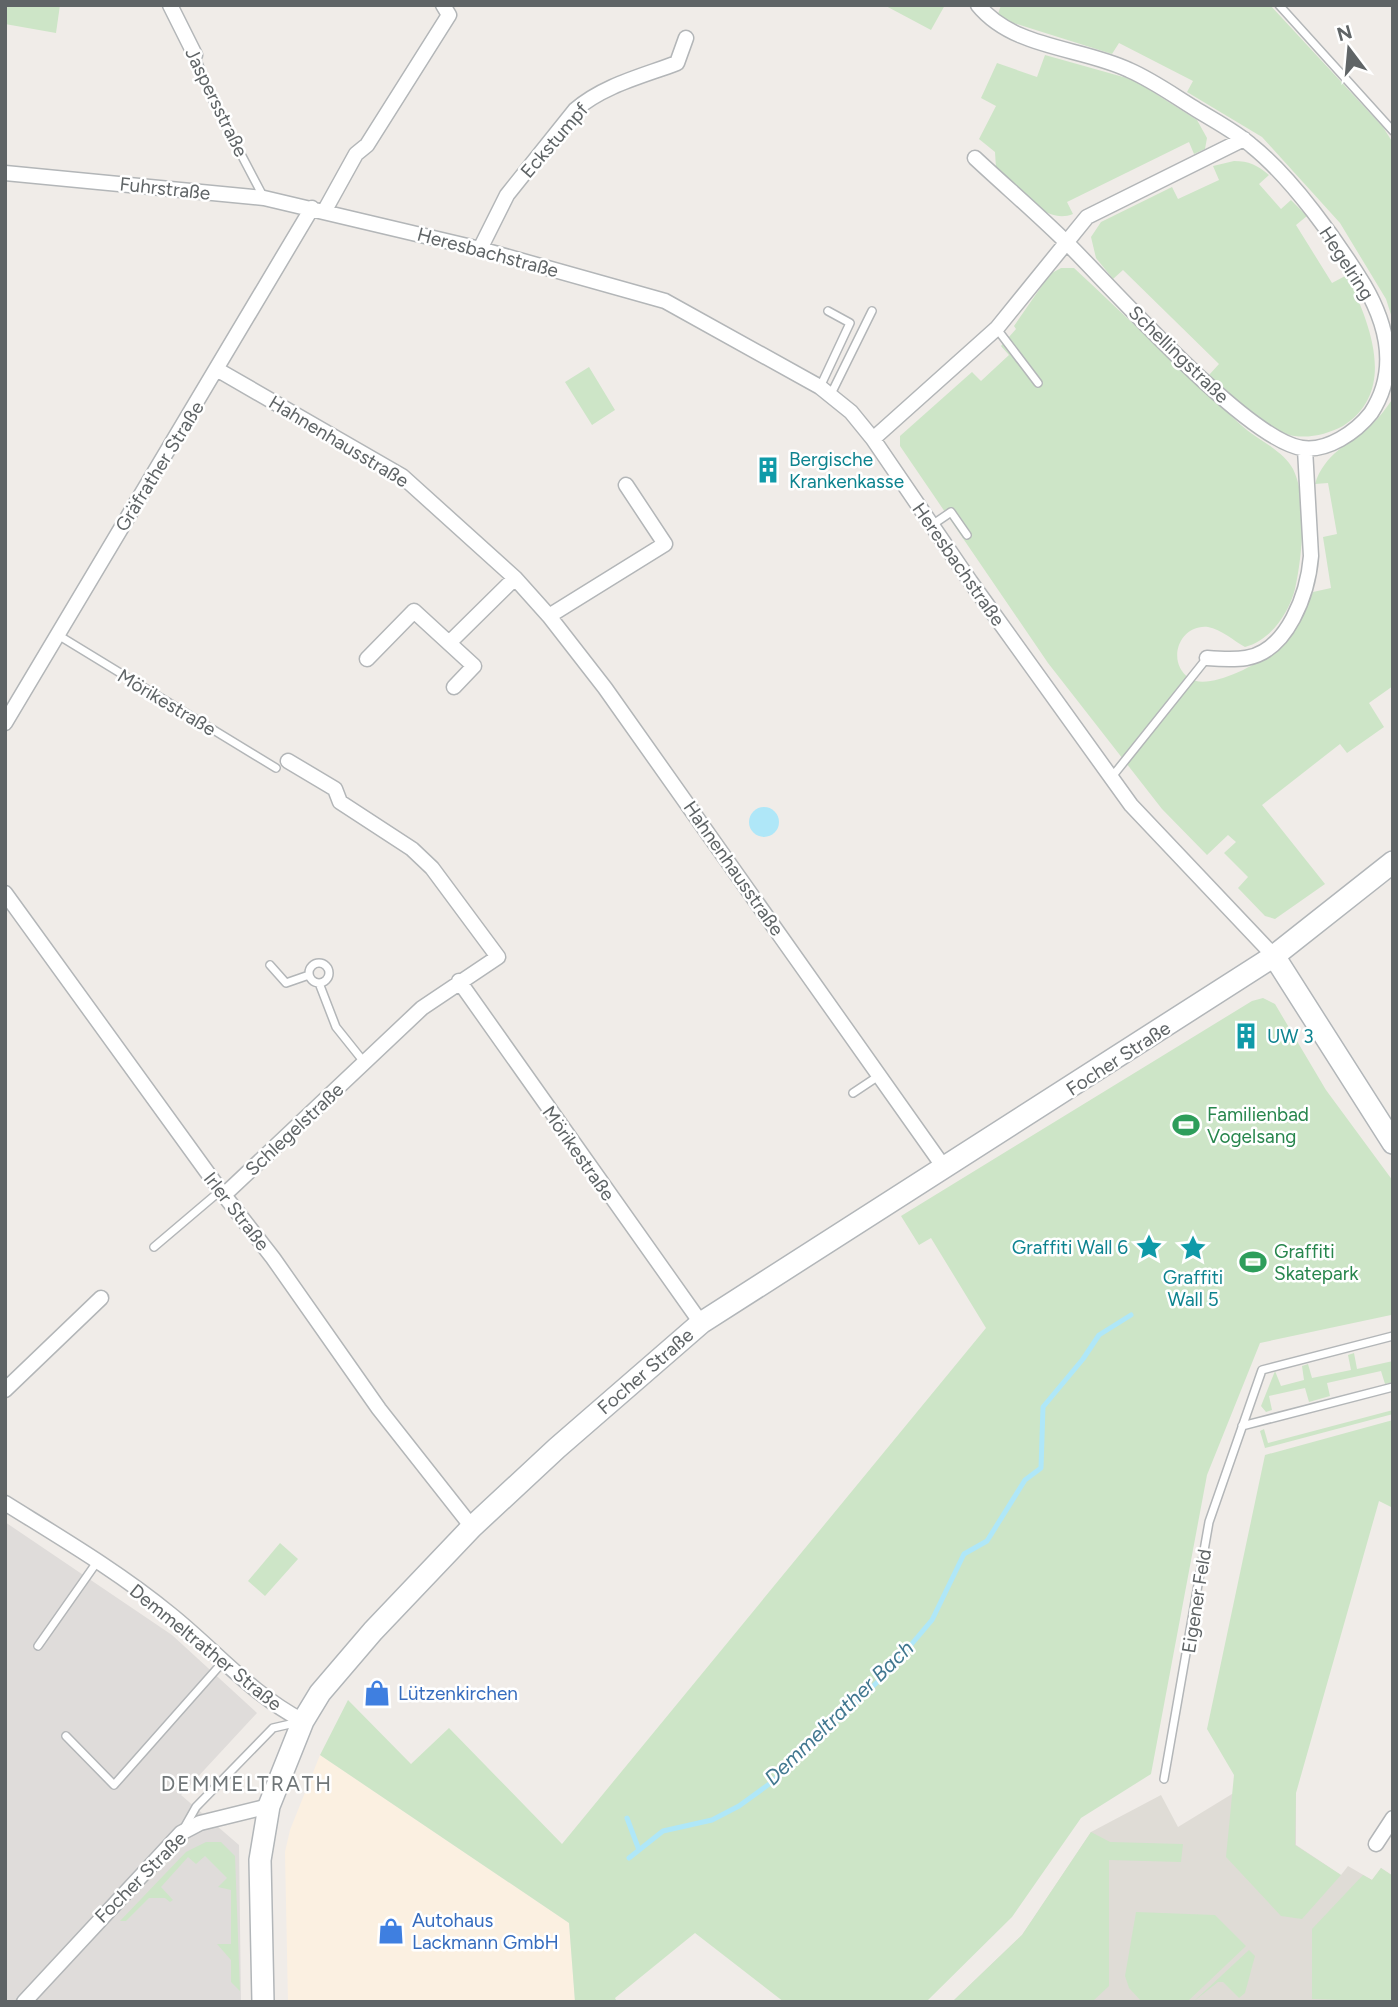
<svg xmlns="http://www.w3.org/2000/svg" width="1398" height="2007" font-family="Figtree,sans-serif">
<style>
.commercial{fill:#fbf0e1}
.industrial{fill:#dfdcda}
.education{fill:#dfdcd6}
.green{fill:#cde5c7}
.water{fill:#afe7f8}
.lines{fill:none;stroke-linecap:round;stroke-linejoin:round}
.stream{stroke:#afe7f8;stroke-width:5}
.lane-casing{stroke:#b3b6b8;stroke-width:10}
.street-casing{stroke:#b3b6b8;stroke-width:17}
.secondary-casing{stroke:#b2b6b9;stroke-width:24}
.lane{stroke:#fff;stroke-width:7}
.street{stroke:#fff;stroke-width:14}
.secondary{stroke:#fff;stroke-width:21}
.labels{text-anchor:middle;stroke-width:5;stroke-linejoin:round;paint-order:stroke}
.street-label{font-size:19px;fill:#5f6466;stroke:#fff}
.culture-label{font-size:19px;fill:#0d838f;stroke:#fff;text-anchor:start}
.leisure-label{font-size:19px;fill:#27864d;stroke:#fff;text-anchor:start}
.shop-label{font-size:19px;fill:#366cbe;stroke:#fff;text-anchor:start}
.water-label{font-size:21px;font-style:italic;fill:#427890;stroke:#fff}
.neighbourhood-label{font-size:21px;letter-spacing:2px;fill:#707678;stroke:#fff}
</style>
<rect width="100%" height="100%" fill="#f0ece8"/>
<path class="commercial" d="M320,1755l249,168 6,79h-287l-3,-150 5,-22z"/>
<path class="industrial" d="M5,1522l167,113 85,78 -76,82 58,50 2,157h-236z"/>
<path class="education" d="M1296,1793v52l45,30 7,-9 24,14 9,-12 12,8v126h-441l70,-67 69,-103 70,-37 17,32 54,-33z"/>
<path class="green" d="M5,5h55l-4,28 -51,-9z
M884,5h61l-14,25z
M1001,5h269l113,122 10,16v178l-7,-22 -46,-76 -78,-86 -75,-45 6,-11 -74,-38 -7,11 -108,-34 -6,-6z
M1045,55l89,25 63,40 10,18 -2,11 -11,5 -5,-12 -122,60 6,12c-29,12 -58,-28 -77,-46l-1,-16 -16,-13 17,-33 -15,-8 16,-35 40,14z
M1234,161c15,0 23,4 35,14l-10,9 22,25 10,-9 16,16 -11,9 36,58 15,-8c23,49 51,116 -4,151 -17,9 -39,14 -57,8 -29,-10 -54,-40 -77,-59l10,-11 -96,-94 -10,9 -17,-21 -5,-21 10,-15 71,-35 6,12 41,-19 -6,-14z
M1061,268h13c56,52 110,105 167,157 15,14 42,25 52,44 15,30 9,89 2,120 -6,24 -25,52 -50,58 -11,-6 -24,-18 -37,-20 -29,-3 -42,35 -19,51 20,15 80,-19 95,-35 13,-15 21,-33 29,-51l18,-4 -8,-51 14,-3 -9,-51 -13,1c9,-30 35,-41 57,-60 8,-7 15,-17 21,-26v288l-24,17 15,24 -37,26 -7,-9 -78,61 63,79 -50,35 -10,-3 -27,-28 10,-11 -24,-24 12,-11 -8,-7 -21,20 -45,-46 -114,-146 -148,-217v-10l72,-64 9,9 28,-26 -8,-9 15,-17 -2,-3 36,-52z
M589,367l26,43 -23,15 -27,-43z
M1263,998l12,6 51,86 67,91v139l-2,-5 -131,28 -53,132 -56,299 -70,44 -69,99 -86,85h-142l-89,-69 -80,65 2,4h-42l-6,-79 -249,-168 28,-55 63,64 38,-36 113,116 424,-516 -55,-90 -12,7 -18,-29 351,-215z
M1354,1353l3,16 36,-8v21l-8,2 -4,-13 -54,12 3,13 -21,6 -4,-14 -36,8 3,14 -6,2 -5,-6 14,-35 6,15 23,-6 -2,-14 6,-2 4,14 39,-8 -3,-15z
M1393,1410v4l-128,34 -5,-17 4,-2 4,14z
M1393,1420v88l-14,-7 -83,292 -1,52 46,30 -39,44 -21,-3 -55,-59 8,-82 -27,-46 58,-274z
M280,1543l18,16 -33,37 -17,-15z
M1091,1832l19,10 73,2 -2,18 -72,-2v126l-17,16h-140l70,-67z
M206,1842h15l14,14 5,135 -9,-9v-22l-14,-16h14v-54l-13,-3 9,-9 -22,-22 -9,8 -8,-7 -27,30 12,13 -3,2 -5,-4h-16l-23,23h-6l66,-69z
M1381,1868l12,8v126l-81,-3v-70l51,-54 9,5z
M1136,1912l79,3 31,31 -59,56h-45l-13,-14 -4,-12z
M1249,1950l6,6 -10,37 -6,5 -16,-16h-5l-25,20z"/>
<path class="water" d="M749 822a15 15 0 1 1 30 0a15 15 0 1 1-30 0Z"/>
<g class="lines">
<path class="stream" d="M627,1818l12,32
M629,1858l34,-27 49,-11 27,-14 33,-24 116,-110 44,-52 32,-66 23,-13 38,-61 16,-12 2,-61 40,-48 16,-24 32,-20"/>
<g class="lane-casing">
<path id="lane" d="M1279,5l114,126
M195,55l17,44 52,99
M997,329l41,54
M820,387l30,-64 -22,-12
M831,394l41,-83
M932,525l19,-13 16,23
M58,635l218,133
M1111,778l96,-120
M309 973a10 10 0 1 1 20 0a10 10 0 1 1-20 0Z
M270,965l16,18 23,-8
M319,983l17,44 28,35
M853,1093l27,-18
M154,1247l66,-56
M1242,1426l151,-39
M38,1646l59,-84
M66,1736l48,49 108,-122
M1164,1779l45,-257 53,-152 131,-34
M183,1830l13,-23 77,-79 26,-6"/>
</g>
<g class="street-casing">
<path id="street" d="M170,5l25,50
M975,158c31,29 64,57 94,87 44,44 178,195 233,203 25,4 54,-16 69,-35 27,-41 17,-87 -7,-128 -27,-44 -72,-107 -112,-139 -17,-15 -39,-26 -58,-38 -21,-13 -42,-28 -65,-38 -48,-23 -115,-21 -151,-65
M5,173l259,25 216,51 185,52 155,86 31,25 22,27 97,142 161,224 143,151
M325,210l31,-56 11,-9 82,-130 -6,-10
M480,249l27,-54 68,-85c29,-25 68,-34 102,-47l9,-25
M218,370l184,106 113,102 34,38 56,72 338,478
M873,439l124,-111 90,-111 157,-78
M549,616l116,-72 -39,-59
M449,643l66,-65
M1207,658c13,1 26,2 39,0 42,-7 62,-65 65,-102l-6,-107
M367,659l47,-48 60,55 -20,21
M5,723l307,-515
M5,893l215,297 53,68 106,151 93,118
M459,981l242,342
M224,1195l198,-187 76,-51 -66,-89 -20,-19 -72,-47 -5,-13 -47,-28
M5,1390l96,-92
M5,1503c56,35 114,69 165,111 45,36 81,80 133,107
M1376,1844l17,-26
M24,2002l157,-169 19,-10 69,-17"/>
</g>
<g class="secondary-casing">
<path id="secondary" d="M1274,956l119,187
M263,2002l-3,-142 9,-54 34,-85 17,-28 53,-62 99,-104 85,-79 144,-125 573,-367 119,-94"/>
</g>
<use href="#lane" class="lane"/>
<use href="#street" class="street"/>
<use href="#secondary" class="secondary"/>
</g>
<defs>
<g id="building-bare" transform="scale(2.1)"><path d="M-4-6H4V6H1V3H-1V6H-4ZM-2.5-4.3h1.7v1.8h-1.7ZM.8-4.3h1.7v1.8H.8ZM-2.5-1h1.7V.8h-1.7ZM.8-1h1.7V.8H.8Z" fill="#0f9aa8" stroke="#fff" stroke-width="2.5" paint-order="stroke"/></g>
<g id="stadium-bare" transform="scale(2.1)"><path d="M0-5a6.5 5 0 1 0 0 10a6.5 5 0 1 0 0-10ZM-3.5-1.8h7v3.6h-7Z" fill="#2e9e5b" stroke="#fff" stroke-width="2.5" paint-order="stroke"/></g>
<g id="sight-bare" transform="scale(2.1)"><path d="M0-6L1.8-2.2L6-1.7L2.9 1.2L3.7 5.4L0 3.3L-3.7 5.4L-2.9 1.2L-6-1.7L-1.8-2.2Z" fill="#0f9aa8" stroke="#fff" stroke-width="2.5" paint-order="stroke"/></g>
<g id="shop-bare" transform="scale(2.1)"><path d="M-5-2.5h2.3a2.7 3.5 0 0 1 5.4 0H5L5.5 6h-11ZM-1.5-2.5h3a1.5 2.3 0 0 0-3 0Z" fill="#3f7fe0" stroke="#fff" stroke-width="2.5" paint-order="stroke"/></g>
</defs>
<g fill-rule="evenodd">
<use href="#building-bare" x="768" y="470"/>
<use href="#building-bare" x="1246" y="1036"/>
<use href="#stadium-bare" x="1186" y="1125"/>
<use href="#sight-bare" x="1149" y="1247"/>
<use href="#sight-bare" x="1193" y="1248"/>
<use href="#stadium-bare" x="1253" y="1262"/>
<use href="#shop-bare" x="377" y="1693"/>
<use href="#shop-bare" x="391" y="1931"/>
</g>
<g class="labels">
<g class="street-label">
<text transform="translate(217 102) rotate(64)" y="7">Jaspersstraße</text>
<text transform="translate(554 140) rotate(-49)" y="7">Eckstumpf</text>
<text transform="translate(165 188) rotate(6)" y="7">Fuhrstraße</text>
<text transform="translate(488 252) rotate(15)" y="7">Heresbachstraße</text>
<text transform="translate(1347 263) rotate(57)" y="7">Hegelring</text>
<text transform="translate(1179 354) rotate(44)" y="7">Schellingstraße</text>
<text transform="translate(339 441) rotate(31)" y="7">Hahnenhausstraße</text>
<text transform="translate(159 466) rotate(-58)" y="7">Gräfrather Straße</text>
<text transform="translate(959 564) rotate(55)" y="7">Heresbachstraße</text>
<text transform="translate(167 702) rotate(31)" y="7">Mörikestraße</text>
<text transform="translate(734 868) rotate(55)" y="7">Hahnenhausstraße</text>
<text transform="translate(1118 1058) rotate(-33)" y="7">Focher Straße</text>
<text transform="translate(294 1129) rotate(-43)" y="7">Schlegelstraße</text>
<text transform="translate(579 1153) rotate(55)" y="7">Mörikestraße</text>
<text transform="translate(237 1211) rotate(52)" y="7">Irler Straße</text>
<text transform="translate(645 1371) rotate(-41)" y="7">Focher Straße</text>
<text transform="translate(1196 1601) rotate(-81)" y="7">Eigener Feld</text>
<text transform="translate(206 1647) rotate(39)" y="7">Demmeltrather Straße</text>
<text transform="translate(140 1877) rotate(-45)" y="7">Focher Straße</text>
</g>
<g class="culture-label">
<text x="789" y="466">Bergische<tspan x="789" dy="22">Krankenkasse</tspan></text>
<text x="1267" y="1043">UW 3</text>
<text x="1128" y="1254" text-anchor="end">Graffiti Wall 6</text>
<text x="1193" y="1284" text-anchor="middle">Graffiti<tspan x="1193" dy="22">Wall 5</tspan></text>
</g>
<g class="leisure-label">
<text x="1207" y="1121">Familienbad<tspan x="1207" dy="22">Vogelsang</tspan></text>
<text x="1274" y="1258">Graffiti<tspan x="1274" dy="22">Skatepark</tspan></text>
</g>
<g class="shop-label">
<text x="398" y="1700">Lützenkirchen</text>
<text x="412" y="1927">Autohaus<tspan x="412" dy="22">Lackmann GmbH</tspan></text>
</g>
<g class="water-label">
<text transform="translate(839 1713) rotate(-44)" y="7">Demmeltrather Bach</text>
</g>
<g class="neighbourhood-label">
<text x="247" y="1791">DEMMELTRATH</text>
</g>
</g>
<rect width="1398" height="2007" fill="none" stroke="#5f6466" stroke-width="14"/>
<g transform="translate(1349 49) rotate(344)" stroke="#ffffff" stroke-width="5" paint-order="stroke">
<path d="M0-5L12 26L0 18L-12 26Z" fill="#5f6466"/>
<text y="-10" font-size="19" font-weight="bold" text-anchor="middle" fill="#5f6466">N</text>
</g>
</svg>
